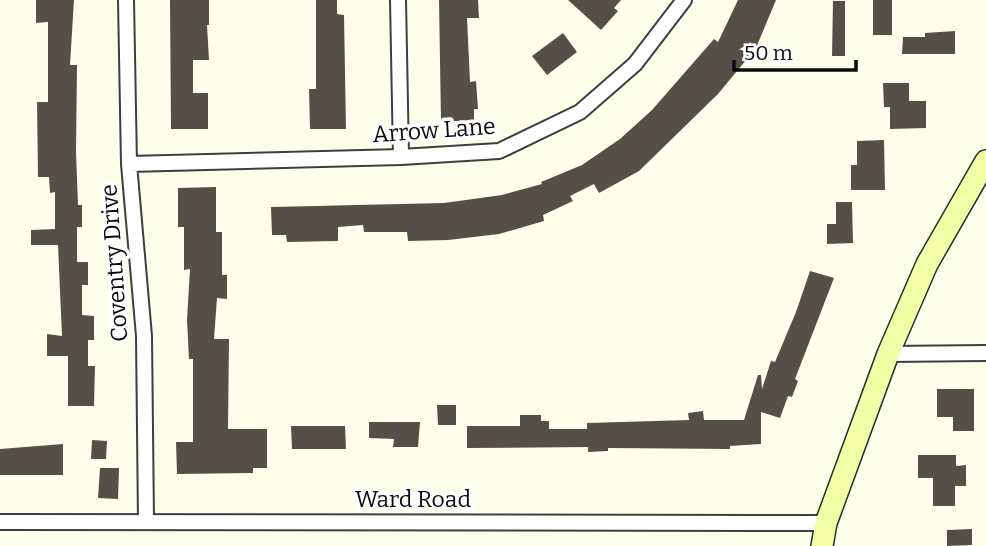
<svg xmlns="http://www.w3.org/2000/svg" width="986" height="546" font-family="Bitter,serif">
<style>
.building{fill:#545048}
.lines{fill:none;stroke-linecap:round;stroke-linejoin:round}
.minor-casing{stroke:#3e3e3e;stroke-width:18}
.secondary-casing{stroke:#2d2d2d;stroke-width:24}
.minor{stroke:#fff;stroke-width:14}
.secondary{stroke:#f1fea6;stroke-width:21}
.labels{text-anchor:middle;stroke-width:7;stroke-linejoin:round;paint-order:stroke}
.street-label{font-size:23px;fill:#0b0b0b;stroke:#fff}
</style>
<rect width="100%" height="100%" fill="#fdffea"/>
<path class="building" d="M36,0h38l-4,65h7l-1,87 2,53h4v22h-5v35h11v23h-6v30l12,1v24h-6v26h7l-1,40h-26v-50h-21v-22l15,2 -4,-91h-27v-15l24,-1v-37l-5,1 -1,-16h-11l-1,-75h11v-80l-12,1z
M170,0h39v25h-2l2,35h-16v33h15v36h-37z
M316,0h21v14l7,1 2,114h-36l-1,-40h7z
M439,0h39l1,18h-12l3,64 6,-1 2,28h-4v11l-33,2z
M568,0h53l-7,8 4,3 -17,19z
M738,0h38l-20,48 -38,46 -79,77 -40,22 -5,-9 -24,12 3,5 -30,14 1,6 -45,13 -51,6 -40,1 -1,-9h-43l-1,-7 -25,2v14l-51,1 -1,-7h-14l-1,-28 173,-4 58,-8 40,-11 -1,-2 41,-17 38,-26 32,-29 62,-71 4,3z
M873,0h19v35h-19z
M833,1h12v55h-13z
M955,31v23h-53l1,-17h22v-4z
M563,33l14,19 -30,23 -15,-19z
M883,83h26v18h17v27l-36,1v-22h-6z
M884,140l1,50h-34v-25h6v-24z
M216,187v45h6v43h5v24l-10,-1 -3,41h15l-1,90h39v39h-14v5l-76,1 -1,-32h17v-83h-4l-2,-39 3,-51 -6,1v-43h-6v-39z
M836,202h16l1,41 -26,1v-20h9z
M810,271l24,7 -39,101 3,2 -6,16 -4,-1 -8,22 -19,-6v32l-31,2v3l-122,-1v3l-20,1v-5l-121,1v-22h53v-11h21v6h8v8h38v-6l102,-3 -1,-7 15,-2 1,9h40l14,-45h3l1,14 9,-28 4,1 21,-50z
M937,389h37v42h-21v-14h-16z
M437,405h19v20h-18z
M369,422h51l-2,25h-25l1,-8 -25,-1z
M291,426h54l1,23h-54z
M92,440l15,1 -1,18h-15z
M63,444v31h-63v-26z
M918,455h38v11l10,-1v21h-11v20h-22v-28h-15z
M100,468h19l-1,31 -20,-1z
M972,529v16l-25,1v-16z"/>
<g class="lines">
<g class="minor-casing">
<path id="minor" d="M126,0l3,164 15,172 2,186
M398,0l3,157
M129,164l272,-7 98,-6 81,-39 55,-48 49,-64
M888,354l98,-1
M0,522l826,1"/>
</g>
<g class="secondary-casing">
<path id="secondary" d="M822,546l4,-23 62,-169 39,-90 59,-103"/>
</g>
<use href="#minor" class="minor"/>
<use href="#secondary" class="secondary"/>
</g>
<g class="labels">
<g class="street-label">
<text transform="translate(434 130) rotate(-4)" y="8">Arrow Lane</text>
<text transform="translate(114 263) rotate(-94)" y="8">Coventry Drive</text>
<text x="413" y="507">Ward Road</text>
</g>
</g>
<path d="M734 60v10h122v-10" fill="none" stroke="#0b0b0b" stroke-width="3.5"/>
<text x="744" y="60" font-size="21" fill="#0b0b0b" stroke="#ffffff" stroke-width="5" paint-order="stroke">50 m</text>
</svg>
